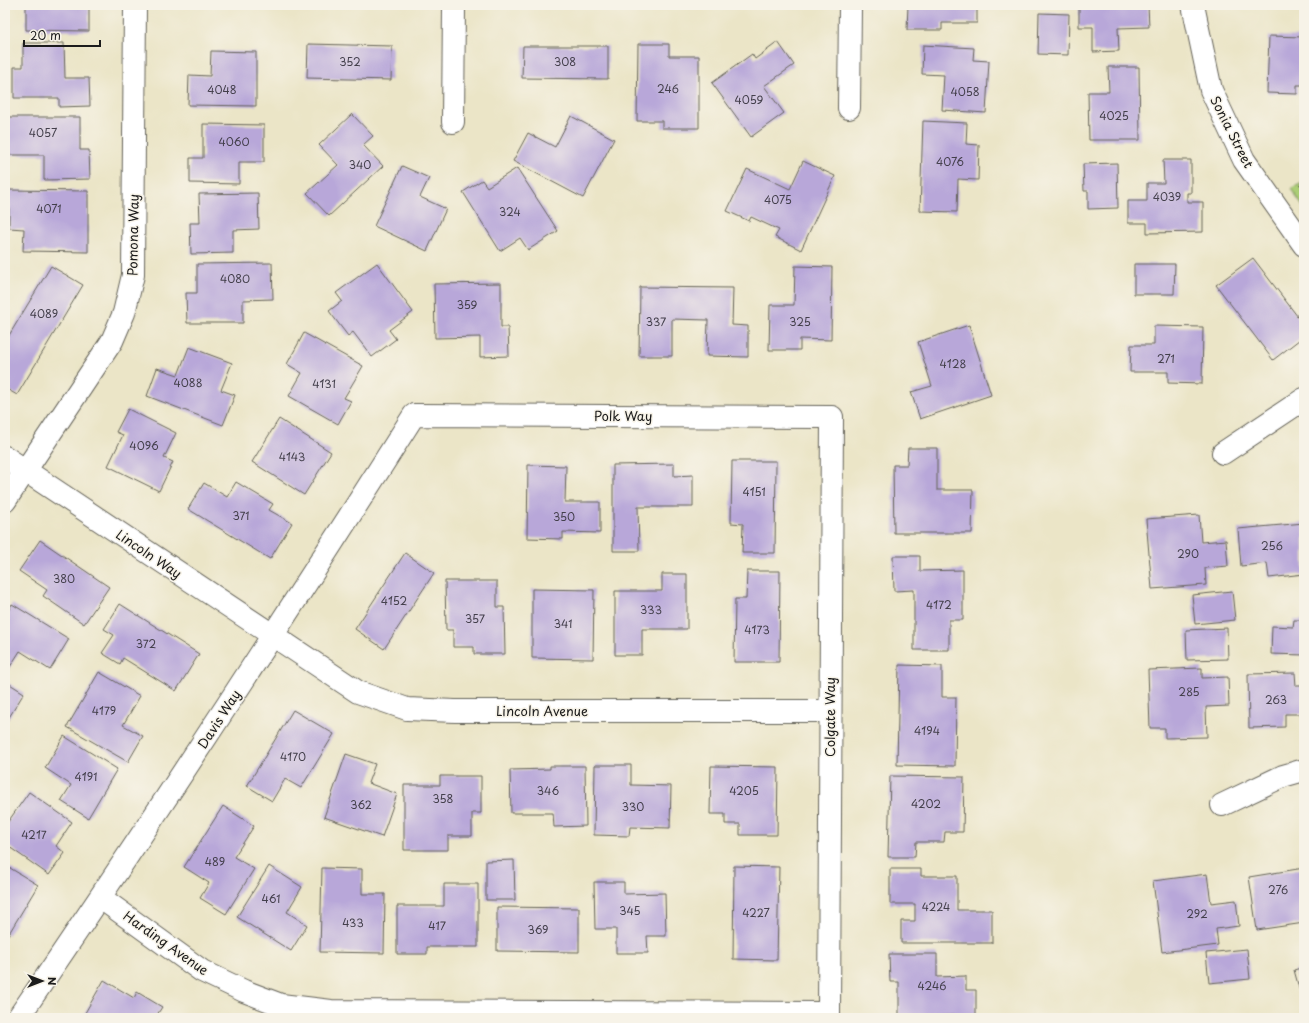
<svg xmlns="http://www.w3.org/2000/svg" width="1309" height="1023" font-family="'Playpen Sans',sans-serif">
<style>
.green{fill:#acce76;stroke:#647549}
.building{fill:#b8a7d9}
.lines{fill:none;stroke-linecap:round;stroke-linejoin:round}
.minor-casing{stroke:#646258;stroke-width:24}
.path{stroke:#646258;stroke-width:2.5;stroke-dasharray:1 3;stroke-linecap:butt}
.minor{stroke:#fff;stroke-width:22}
.labels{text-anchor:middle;stroke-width:3;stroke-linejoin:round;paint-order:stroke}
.number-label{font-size:11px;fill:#433f4b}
.street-label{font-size:13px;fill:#1c1c1c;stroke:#f7f3e8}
</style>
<rect width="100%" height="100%" fill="#f7f3e8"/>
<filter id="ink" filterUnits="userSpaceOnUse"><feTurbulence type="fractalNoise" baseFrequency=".025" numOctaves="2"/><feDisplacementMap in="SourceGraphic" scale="8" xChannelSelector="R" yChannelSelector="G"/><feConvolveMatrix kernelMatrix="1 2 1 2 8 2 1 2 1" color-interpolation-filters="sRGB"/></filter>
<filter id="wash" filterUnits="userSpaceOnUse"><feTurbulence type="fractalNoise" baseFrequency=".012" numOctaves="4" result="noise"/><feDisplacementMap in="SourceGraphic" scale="16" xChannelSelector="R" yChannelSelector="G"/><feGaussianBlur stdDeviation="0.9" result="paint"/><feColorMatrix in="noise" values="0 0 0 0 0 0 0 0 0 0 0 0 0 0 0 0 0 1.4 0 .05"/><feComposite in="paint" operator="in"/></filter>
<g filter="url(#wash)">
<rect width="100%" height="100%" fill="#ebe5c7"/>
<path class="green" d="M1304,182v26l-13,-19z"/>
<g id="blocks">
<path class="building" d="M26,5h63v26l-63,-1z
M908,5h69v18h-35v7h-35z
M1079,5h69l1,22 -31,1 1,23 -26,1v-25h-14z
M1302,5h2v22h-2z
M1039,13l30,1 -1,41 -30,-1z
M1269,36l35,1v48h-7v9l-30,-1z
M778,42l16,23 -30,21 20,27 -33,24 -39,-54 40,-29 3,5z
M23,43h41l1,35h24l1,28 -31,1v-9h-45v-31h9z
M308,44l84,2 -1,34 -84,-2z
M638,44h31v12h30v72h-37v-7h-25z
M923,45l51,3 -1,12 16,1 -3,52 -44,-3 2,-35 -22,-1z
M523,46h85v33l-86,-1z
M211,51l45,1v54l-68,-1 1,-30 21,1z
M1108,67h31l1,73h-51l-1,-48h21z
M352,114l21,22 -10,9 20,21 -54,50 -22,-23 31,-28 -19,-20z
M571,116l43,23 -31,59 -70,-37 15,-28 27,14z
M6,117h74v33h9l1,29 -46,1v-25h-38z
M923,121l44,2 -1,21 13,1 -1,35 -20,-1 -1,33 -37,-1z
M203,124l61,1v37h-25v22l-49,-1v-25h13z
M1163,160h28v33h-4v9h16v30l-56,1v-10h-19v-22h19v-18h17z
M803,161l32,15 -34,74 -26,-13 4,-7 -28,-13 -2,4 -22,-10 20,-42 43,20z
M1117,163l1,45 -30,1v-18h-4l-1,-27z
M402,166l27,12 -9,19 26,12 -19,42 -53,-25z
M517,168l41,63 -30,19 -8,-12 -20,13 -37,-59 19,-12 5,7z
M9,190l79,1v61l-65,-1 1,-22 -15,-1z
M258,193l1,36 -26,1v23l-42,1 -1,-31h10l-1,-29z
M1253,258l51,67v11l-31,24 -57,-75z
M272,263l1,36 -30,1v23h-56l-1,-30h11v-29z
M377,263l36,49 -24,18 7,9 -24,18 -19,-25 -5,4 -19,-25 13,-10 -6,-8z
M1134,264h41l-1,30h-40z
M51,266l32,19 -66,110 -12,-7v-46z
M795,266l37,1 -1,73 -31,-1v11h-31l1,-45h24z
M501,283v44h7l1,29 -29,1v-20l-45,1 -1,-54z
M640,287l93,1 -1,37 16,1v31l-41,-1 1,-36 -36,-1v37h-33z
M969,325l22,70 -71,24 -9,-27 21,-6 -14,-44z
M1154,326l49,1 -1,57 -34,-1v-11h-38l1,-27h23z
M304,333l59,33 -19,32 7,3 -13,23 -49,-28 13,-23 -15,-9z
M189,347l43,16 -11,27 14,5 -12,30 -76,-29 10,-28 21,7z
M128,409l48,24 -12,25 9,4 -14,29 -51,-25 15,-31 -7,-3z
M279,419l52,33 -27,43 -52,-33z
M908,448h29v42h36l-1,43h-78l-1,-68h14z
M732,461h44l-1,92h-33l1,-29 -12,-1z
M674,464v12l19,-1v32h-55l1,44h-26v-86z
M528,465l38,1 -1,36h35v31l-37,-1v7l-36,-1z
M236,482l37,22 -4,6 23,13 -22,36 -82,-50 16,-26 23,14z
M1199,515l2,27 25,-2 2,26 -23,2 1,17 -54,4 -6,-70z
M1304,523v51l-35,4 -2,-15 -26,3 -3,-37z
M40,540l69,47 -25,37 -41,-28 4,-6 -28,-19z
M405,553l29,20 -50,76 -29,-20z
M893,556h27v15l43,-1v50h-14v30h-35v-60l-20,1z
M747,571h33l-1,91h-45l1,-63h11z
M662,574h25v55h-45v26h-27v-64h47z
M445,581h52v26h7l1,47h-31v-7h-21v-17h-7z
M532,589l62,1 -1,69 -61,-1z
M1232,591l3,29 -40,4 -3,-29z
M12,604l57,35 -19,31 -30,-19 -12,19 -3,-3v-51z
M120,604l79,50 -23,37 -53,-33 -3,6 -18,-11 12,-18 -10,-6z
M1294,620h10v35l-33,-1 1,-28 21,1z
M1227,628l1,31 -41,1 -1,-30z
M899,665l43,1v31h14l-1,69 -58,-1z
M1202,668v10l26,-1 1,29 -23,1 1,30 -42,1v-10h-15l-2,-58z
M99,672l41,24 -17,29 20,11 -15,26 -61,-35z
M1295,673l1,13h8v28h-19v13l-36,1 -1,-54z
M5,681l19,12 -19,31z
M293,710l41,24 -33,54 -16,-9 -13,22 -25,-15z
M64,736l53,33 -29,49 -27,-17 10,-16 -26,-17z
M346,754l29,10 -7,19 29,11 -15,43 -58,-20z
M595,765h36v20l40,1 -1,42 -40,-1 -1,9 -35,-1z
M550,766h35l1,60 -32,1 -1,-14h-42l-1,-43 40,-1z
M711,766l67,1 -1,68h-37v-11h-15v-10h-15z
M440,776h41v37h-9v23h-24v14h-44v-65h36z
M890,776l74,1 -1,55h-18l-1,10h-28l-1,15h-27z
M29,792l43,30 -16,24 9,7 -16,22 -44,-31v-18z
M223,806l31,20 -20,31 20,12 -28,45 -26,-16 9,-15 -25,-16z
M514,860l1,40h-29v-39z
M5,865l33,20 -30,50 -3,-2z
M269,866l33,21 -15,25 20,13 -16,26 -54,-34z
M734,866l45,1 -2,93 -44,-1z
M322,868l40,1v25h23l-1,59 -64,-1z
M1304,868v55l-47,7 -8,-53z
M890,869h31v7h36v34h35v33h-91v-22h14v-17h-25z
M1207,874l4,29 25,-3 3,26 -23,3 2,16 -56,7 -9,-71z
M594,882h30v12l41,-1 1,43h-19l1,17h-32v-24h-21z
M444,884h34v63h-51v7h-30v-48h47z
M497,907l82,1v44l-82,-1z
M1247,949l3,30 -41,4 -3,-30z
M889,954h48v23l29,-1v14h10v25l-77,1v-34h-9z
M1304,967v32h-2l-8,-29z
M104,980l30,18 3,-6 25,15 -7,11h-73z"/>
</g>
</g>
<g filter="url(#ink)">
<use href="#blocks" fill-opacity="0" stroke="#646258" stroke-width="1"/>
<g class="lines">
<g class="minor-casing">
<path id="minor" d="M1193,5l18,85 33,70 60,85
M849,108l1,-103
M453,122l1,-117
M1223,453l81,-54
M5,457l353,235 49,17 48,2h375
M5,501l107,-160 12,-28 9,-38 2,-270
M1222,805l61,-29 21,-6
M101,898l101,73 42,20 37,14 50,6 498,2
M18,1018c136,-198 267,-400 396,-603l418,2 -3,601"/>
</g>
<path class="path" d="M1300,184l4,8"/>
<use href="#minor" class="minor"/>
</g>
</g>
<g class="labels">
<g class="number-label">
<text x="350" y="66">352</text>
<text x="565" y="66">308</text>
<text x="668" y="93">246</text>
<text x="222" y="94">4048</text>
<text x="965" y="96">4058</text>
<text x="749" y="104">4059</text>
<text x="1114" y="120">4025</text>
<text x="43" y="137">4057</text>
<text x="234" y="146">4060</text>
<text x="950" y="166">4076</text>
<text x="360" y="169">340</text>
<text x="1167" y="201">4039</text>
<text x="778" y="204">4075</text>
<text x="49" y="213">4071</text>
<text x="510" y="216">324</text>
<text x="235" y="283">4080</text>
<text x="467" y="309">359</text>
<text x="44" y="318">4089</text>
<text x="656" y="326">337</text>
<text x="800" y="326">325</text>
<text x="1166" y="363">271</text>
<text x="953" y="368">4128</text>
<text x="188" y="387">4088</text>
<text x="324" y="388">4131</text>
<text x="144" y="450">4096</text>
<text x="292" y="461">4143</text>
<text x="754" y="496">4151</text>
<text x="241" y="520">371</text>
<text x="564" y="521">350</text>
<text x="1272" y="550">256</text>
<text x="1188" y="558">290</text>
<text x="64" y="583">380</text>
<text x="394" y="605">4152</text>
<text x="939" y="609">4172</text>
<text x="651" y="614">333</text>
<text x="475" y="623">357</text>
<text x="563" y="628">341</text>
<text x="757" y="634">4173</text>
<text x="146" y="648">372</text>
<text x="1189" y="696">285</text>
<text x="1276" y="704">263</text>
<text x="104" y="715">4179</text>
<text x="927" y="735">4194</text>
<text x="293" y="761">4170</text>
<text x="86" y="781">4191</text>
<text x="548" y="795">346</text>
<text x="744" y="795">4205</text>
<text x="443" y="803">358</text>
<text x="926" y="808">4202</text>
<text x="361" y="809">362</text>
<text x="633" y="811">330</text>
<text x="34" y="839">4217</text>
<text x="215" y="866">489</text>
<text x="1278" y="894">276</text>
<text x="271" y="903">461</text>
<text x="936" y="911">4224</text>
<text x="630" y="915">345</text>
<text x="756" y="917">4227</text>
<text x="1197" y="918">292</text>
<text x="353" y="927">433</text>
<text x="437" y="930">417</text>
<text x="538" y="934">369</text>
<text x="932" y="990">4246</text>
</g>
<g class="street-label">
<text transform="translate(1232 132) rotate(63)" y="5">Sonia Street</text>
<text transform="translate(133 235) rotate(-89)" y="5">Pomona Way</text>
<text x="623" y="421">Polk Way</text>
<text transform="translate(149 554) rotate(34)" y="5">Lincoln Way</text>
<text x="542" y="716">Lincoln Avenue</text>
<text transform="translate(830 717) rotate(-90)" y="5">Colgate Way</text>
<text transform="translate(219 719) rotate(-57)" y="5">Davis Way</text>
<text transform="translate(166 943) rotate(35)" y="5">Harding Avenue</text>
</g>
</g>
<rect width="1309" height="1023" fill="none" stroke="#f7f3e8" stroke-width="20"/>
<g transform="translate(42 981) rotate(90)" stroke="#f7f3e8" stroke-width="3" paint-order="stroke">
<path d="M0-3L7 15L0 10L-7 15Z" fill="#1c1c1c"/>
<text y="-6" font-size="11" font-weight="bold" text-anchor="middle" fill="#1c1c1c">N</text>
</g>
<path d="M24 40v6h76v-6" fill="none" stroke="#1c1c1c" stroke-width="2"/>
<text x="30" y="40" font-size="12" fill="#1c1c1c" stroke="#f7f3e8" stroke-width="3" paint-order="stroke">20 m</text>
</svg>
